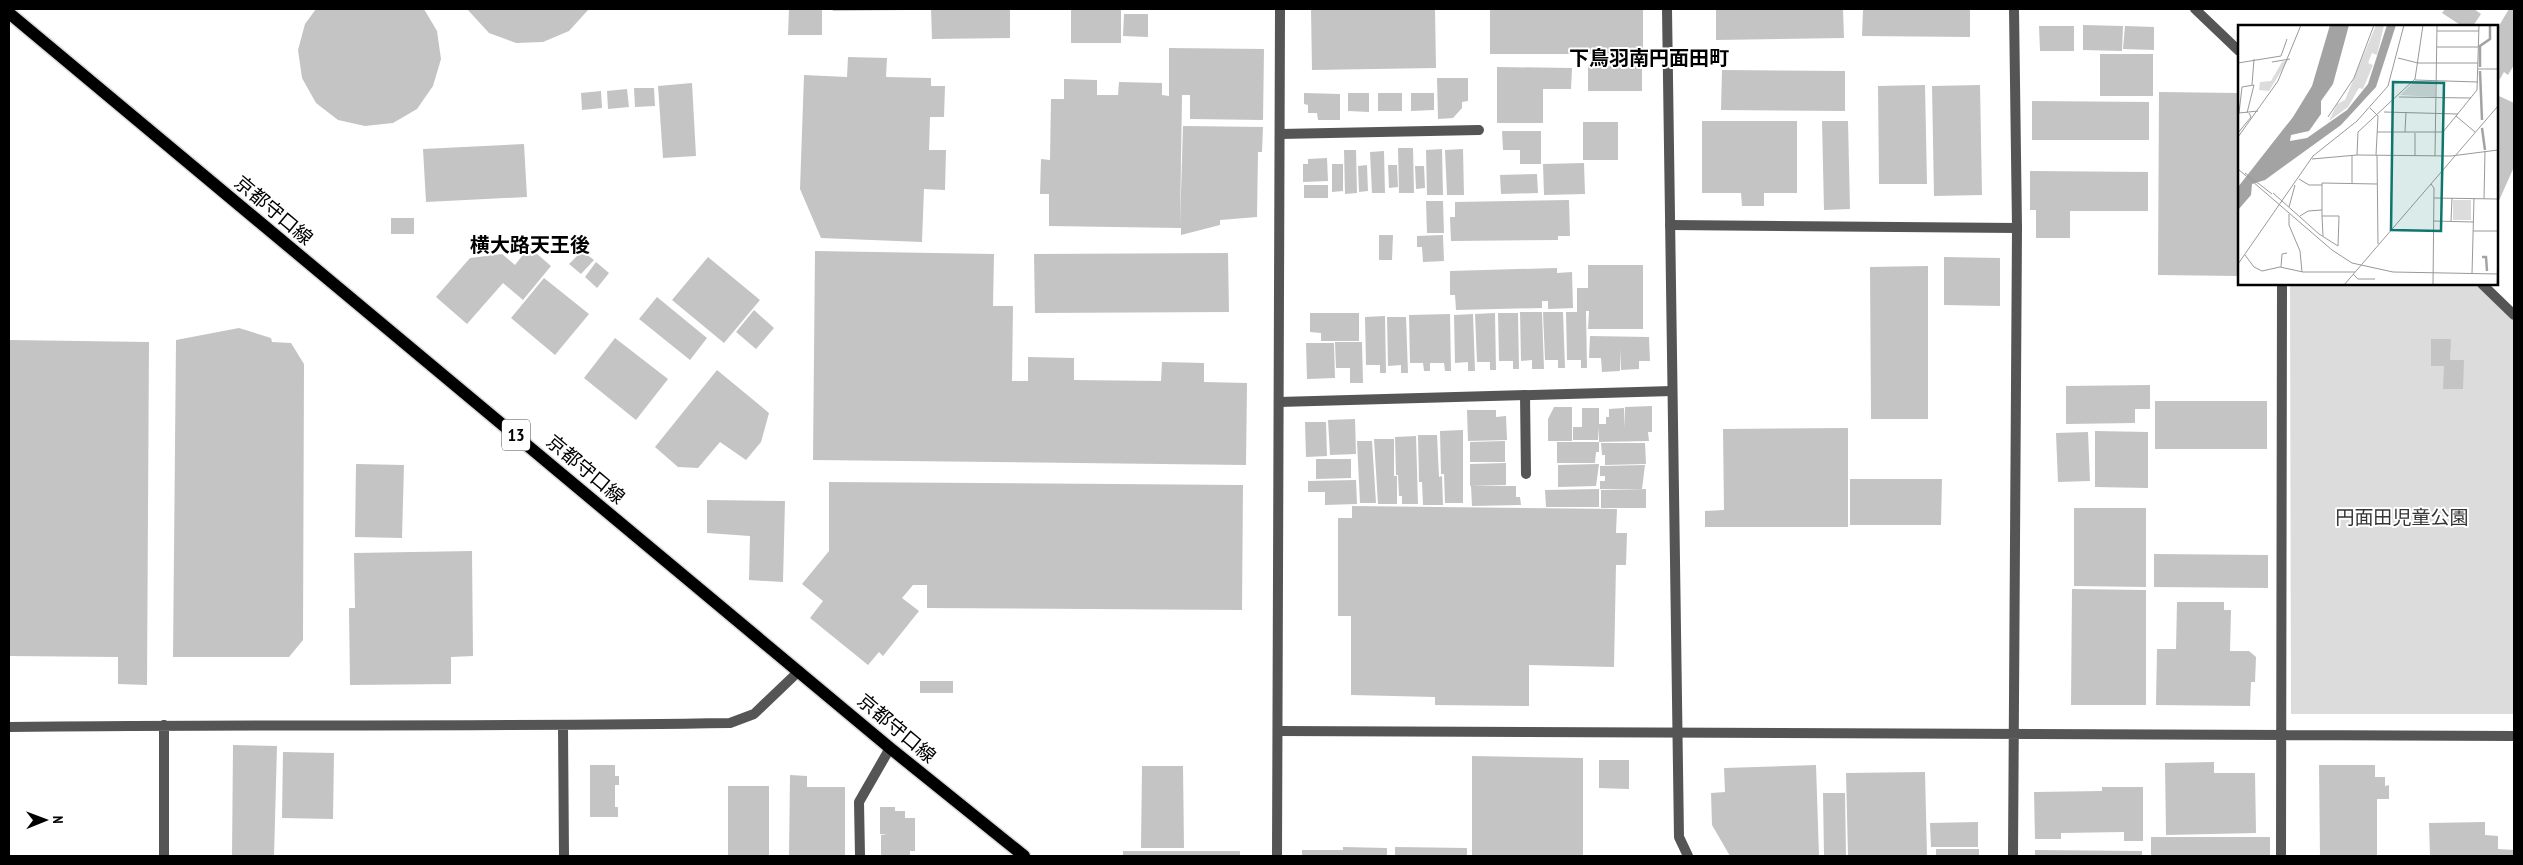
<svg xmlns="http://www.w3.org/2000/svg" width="2523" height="865" font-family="'PT Sans Narrow','Noto Sans JP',sans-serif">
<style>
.green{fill:#dcdcdc}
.building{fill:#c4c4c4}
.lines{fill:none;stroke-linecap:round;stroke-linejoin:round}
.primary-casing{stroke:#dbdbdb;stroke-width:15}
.service{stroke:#555;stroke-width:10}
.minor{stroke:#555;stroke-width:10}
.tertiary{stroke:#555;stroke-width:10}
.primary{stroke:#000;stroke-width:12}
.labels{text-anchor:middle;stroke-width:4;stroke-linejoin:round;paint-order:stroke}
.shield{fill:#fff;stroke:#4c4c4c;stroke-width:1}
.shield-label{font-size:18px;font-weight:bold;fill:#000}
.street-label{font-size:19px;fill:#000;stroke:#fff}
.park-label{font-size:19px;fill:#333;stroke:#fff}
.neighbourhood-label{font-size:20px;font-weight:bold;fill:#000;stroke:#fff}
.inset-river{fill:none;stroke:#a3a3a3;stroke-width:2.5}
.inset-road{fill:none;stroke:#999;stroke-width:1}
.view{fill:#0f766e;fill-opacity:0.15;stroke:#0f766e;stroke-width:2.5}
.inset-edge{fill:none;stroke:#000;stroke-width:2.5}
</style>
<rect width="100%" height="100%" fill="#fff"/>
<path class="green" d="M2290,284h185l39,37v393h-223z"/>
<path class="building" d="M316,9h108l13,22 4,28 -8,27 -16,23 -24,14 -28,3 -27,-6 -22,-17 -14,-25 -4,-28 7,-26z
M467,9h122l-20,22 -26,11 -27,1 -27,-10z
M789,9h33v26h-34z
M832,9h78v1l-77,1z
M931,9h79v29l-78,1z
M1311,9h124l1,59 -124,2z
M1490,9h153v45h-153z
M1716,9h127l1,29 -128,2z
M1863,9h107v28l-108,-1z
M2445,9h29l7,5 -8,12h-11l-20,-13z
M2509,9h5v56l-6,10 -4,-3 -7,12v-55z
M1071,10h50v33h-50z
M1124,14h24v23l-25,-1z
M2083,25l40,1 -1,25 -39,-1z
M2039,26h35v25h-34z
M2125,26l29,1v23l-31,-1z
M1169,48l95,1 -1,71 -73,-1v-24h-8l-2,131 3,-100 80,1 -1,25h-4l-1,65 -37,3v5l-39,10v-7l-132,-2v-32h-9l1,-35 9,1 1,-61h13v-20l33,1v15h21l1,-13 43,1v12l7,1z
M2100,54h53v42h-53z
M848,57l39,1 -1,19 45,1v8h14l-1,31h-14l-1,33h17l-1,40 -21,-1 -2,53 -101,-4 -21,-49 4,-114 43,2z
M1588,66h54v25h-54z
M1497,67l75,1 -1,21h-28v34h-46z
M1722,70l123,1v40l-124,-1z
M1437,78h31v23l-6,1v6l-9,10 -15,1z
M692,83l4,73 -33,2 -5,-72z
M1925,85l2,99h-48l-1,-98z
M1980,85l2,110 -48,1 -2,-110z
M634,88h20l1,18 -20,1z
M627,89l2,18 -21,2 -1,-18z
M601,91l1,17 -20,2 -1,-17z
M2159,92l80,1v183l-81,-1z
M1304,93l36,1v26h-22l-1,-7h-9v-8l-4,-1z
M1348,93h21v19l-21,-1z
M1378,93h24v18h-24z
M1411,93h23v17l-23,1z
M2497,95l17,8v64l-17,38z
M2032,101l117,1v38h-117z
M1702,121h95v72h-33v13h-22l-1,-13h-39z
M1822,121h26l2,88 -26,1z
M1583,122h35v38h-35z
M1502,131h39v33h-21v-14h-17z
M524,144l3,53 -101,5 -3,-53z
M1398,148h15l1,45h-15z
M1442,149l1,46h-16l-1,-45z
M1463,149l1,46h-17l-2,-45z
M1344,150h12l1,43 -12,1z
M1384,151l1,42h-13l-2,-41z
M1327,158l1,23 -25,1v-18h5v-5z
M1584,163l1,31 -41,1 -1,-31z
M1332,164h11v27l-11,1z
M1367,165l1,26 -9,1 -1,-26z
M1388,165h9l1,22 -9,1z
M1415,166h9l1,22 -9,1z
M2030,171l118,1v39h-78v27h-34v-28h-6z
M1537,174l1,19 -37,1 -1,-19z
M1304,185h24v13h-24z
M1569,200l1,36h-12v4l-107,1 -1,-24h5v-15z
M1426,201h17l1,32h-17z
M391,218h23v16h-23z
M1379,235h14l-1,25h-13z
M1443,235l1,26 -21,1 -1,-15h-5v-11z
M529,247l22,19 -28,34 -20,-17 -36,41 -31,-27 34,-39 32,-4 13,11z
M582,251l12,9 -13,14 -12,-10z
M815,251l179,3 -1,52h20l-1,75h16v-24l46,1v22l87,1 1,-19 42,1v19l43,1 -1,82 -433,-5z
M1228,253l1,59 -194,1 -1,-59z
M708,257l52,43 -36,43 -52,-43z
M1944,257l56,1v48l-56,-1z
M596,262l13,11 -12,15 -12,-11z
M1588,265h55v64h-55l1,-18h-3l1,57h-6v-8h-14l-1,-48h11v-24h11z
M1928,266v153h-57l-1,-152z
M1557,268v5l15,-1 1,36 -25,1v-8h-6v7l-86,2 -1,-15h-5v-24z
M544,278l45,36 -34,41 -44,-37z
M657,297l50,41 -17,22 -51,-41z
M754,310l20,18 -18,21 -20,-17z
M1520,312h22l2,57h-12v-9l-11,1z
M1543,312h20l2,56h-7v-8h-13z
M1310,313h49v28h-38v-8l-11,-1z
M1495,313l1,57h-6v-8h-13l-2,-48z
M1498,313h20l1,56h-6v-8h-14z
M1450,314l1,57h-6l-1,-8h-14v8h-6l-1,-8h-13l-1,-48z
M1473,314l2,57h-7v-9l-13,1 -1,-48z
M1385,316l1,57h-6v-8h-14l-1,-48z
M1387,317h19l2,56h-7v-8l-13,1z
M239,328l32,10 1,4 19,1 13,21 -1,276 -14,17h-116l3,-317z
M1590,336l59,1 1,24h-11v8l-18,1 -1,-21v22l-18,1 -1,-14h-12z
M615,338l53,41 -32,41 -52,-42z
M2431,339h20l-1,21h14l-1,29h-20l1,-23h-13z
M9,340l140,2 -2,343 -29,-1v-27l-109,-1z
M1335,342h27l1,41h-13v-15h-14z
M1306,343h28l1,35 -28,1z
M717,370l52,43 -8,29 -15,18 -26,-18 -22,26 -20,-1 -23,-20z
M2150,385v24h-15v14l-69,1v-38z
M2155,401h112v48h-112z
M1652,406v26h-4l1,9 -50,1v-15l-1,13h-25v-13h9v-19h17v16h7v-7h3v-8l15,-1 1,21v-22z
M1554,407h18v34h-24v-22z
M1467,410h29v7l10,-1 1,24 -39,1z
M1355,419l1,35 -26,1 -2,-35z
M1305,422h21l1,34 -21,1z
M1848,428v99h-143v-16l19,-1 -1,-81z
M1463,430v73h-18l-1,-29h-3l-1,-43z
M2095,431l53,1v56l-53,-1z
M2088,432l2,49 -32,1 -2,-49z
M1418,435h19l2,42 3,-1 1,29h-20l-1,-23h-3z
M1416,436l2,68h-16v-8h-3l-1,-21h-2l-1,-38z
M1374,439h20v37h3v28h-19z
M1357,441h15l4,62h-16z
M1505,441v21h-35v-20z
M1557,442h42v10h-3l-1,11h-38z
M1601,443h44l1,21 -41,1v-10h-3z
M1316,459h35v19l-35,1z
M1506,463v22l-36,1v-22z
M356,464l48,1 -2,73 -47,-1z
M1599,464l-3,22 -38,1v-22z
M1645,465l-3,24h-42v-8h5v-5h-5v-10z
M1850,479h92l-1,46h-91z
M1356,480l1,24 -32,1v-13h-17v-11z
M829,482l414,3 -1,125 -315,-2v-23h-14l-11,13 17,13 -36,45 -4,-4 -11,13 -58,-47 13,-17 -21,-17 27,-33z
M1471,486h45v11h4l1,8 -49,1z
M1599,489v18h-53l-1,-17z
M1646,489v19h-45v-18z
M707,500l78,1 -2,81 -34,-2 1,-44 -43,-3z
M1352,506l265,3 -1,24h11l-1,32h-10l-2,102 -85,-2v41l-94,-1v-8l-84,-2v-79h-13v-98h14z
M2074,508h72v79l-72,-1z
M472,551l1,105 -22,1v27l-101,1 -1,-77h6l-1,-55z
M2154,554l114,1v33l-114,-1z
M2072,589l74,1v115h-75z
M2177,602h47v8h7l-1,41h19l7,6 -1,25h-4l-1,24 -94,-1 1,-56h19z
M920,681h33v12h-33z
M233,745l44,1 -3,110h-42z
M283,752l51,1 -1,66 -51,-1z
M1472,756l111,2v98h-111z
M1599,760h30v29l-30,-1z
M2214,762v11h41l1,60 -90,2 -1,-72z
M590,765h25v11h4v9h-4v22h3v10h-28z
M1816,765l3,91h-89l-18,-31 -1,-32 14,-1 -1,-24z
M2319,765h56v12h10v9l4,-1v14h-12v57h-57z
M1142,766h41l1,82h-43z
M1925,772l2,84h-79l-2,-83z
M790,775l17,1v11h38v69h-56z
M728,786h41v70h-41z
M2102,787h41v54h-19v-9l-63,1v6h-26l-1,-47 68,-1z
M1823,793h22l1,63h-22z
M880,807h15v4h10v7h10v33h-5v5h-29v-21l6,-1h-7z
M1978,822v25h-47l-1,-24z
M2485,822v13l13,1v13l16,1v6h-84l-1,-33z
M2151,837h119v19h-119z
M1343,847l44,1v8h-85v-6h41z
M1395,847l72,1v8h-72z
M1936,849h43v7h-43z
M2035,850l107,1v5h-107z
M1123,851h117v5h-117z"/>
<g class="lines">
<g class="primary-casing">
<path id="primary" d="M9,13l881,735 134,108"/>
</g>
<path class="service" d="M1280,134l199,-4
M1525,395l1,79
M860,856l-1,-54 31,-54"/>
<path class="minor" d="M2195,9l44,42
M1670,225l347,3
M2482,284l32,31
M1279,402l393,-11
M1278,731l1236,5
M2013,856l4,-628 -3,-219
M2281,856l1,-572"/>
<path class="tertiary" d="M1667,9l12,828 9,19
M563,726l1,130
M9,727c240,-3 481,0 721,-4l24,-9 45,-43
M164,856v-131
M1277,856l3,-847"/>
<use href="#primary" class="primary"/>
</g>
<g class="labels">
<rect class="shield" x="502" y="419.5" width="28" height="31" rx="4"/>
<g class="shield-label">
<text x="516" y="441">13</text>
</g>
<g class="street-label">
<text transform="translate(274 210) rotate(40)" y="7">京都守口線</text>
<text transform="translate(586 469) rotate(40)" y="7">京都守口線</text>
<text transform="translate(897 728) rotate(40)" y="7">京都守口線</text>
</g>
<g class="park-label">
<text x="2402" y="524">円面田児童公園</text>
</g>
<g class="neighbourhood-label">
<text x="1649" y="65">下鳥羽南円面田町</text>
<text x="530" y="252">横大路天王後</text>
</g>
</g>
<g transform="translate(2238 25)">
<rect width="260" height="260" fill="#fff"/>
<path d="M138,0h8l-7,30 -5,-2 -4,10 5,2 -10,24 -4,-1 -11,19 -19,14 8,-17 8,-4zM50,35l-19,31 -10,-1 1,-8 11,-1 11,-19zM177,56l20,1v15l-35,-2zM215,175h18v20h-18z" fill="#dcdcdc"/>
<path d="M92,0h19l-16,59 -12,17v13l-12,17 -18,4 -1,6 17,-3 40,-28 21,-26 19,-59h9l-20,62 -35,38 -76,55 -13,4 -1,11 -13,15v-23l55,-70 19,-31z" fill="#a3a3a3"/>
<path class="inset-river" d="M242,42v-21l10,-7v-14M242,46l2,49M244,103l3,22M244,232h4l1,14"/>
<path class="inset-road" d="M199,6h42M199,22h41M160,33l20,5h60M34,37l18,-3M0,38l43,-7 6,-17M240,44h20M177,55l63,2M14,60l2,-26M161,72l72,1M132,83l8,8 -2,39M146,87l74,2M1,88l3,-26 12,-2 -7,28M1,88l19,-2M218,91l19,16M90,92l26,-39 20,-53M139,107h66l34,-42 2,-65M167,107l1,-20M0,108l13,-16 -2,-4M177,108v23M0,112l40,-56 23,-56M119,130l1,-23 57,-53 8,-54M139,130l1,89M197,131l2,-131M74,134l45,-4 94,1 47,-6M0,144l94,81 20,13 41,9 105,2M7,148l27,21M61,154l10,6h13M114,158v-28M193,159l3,4 -1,97M35,168l46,41 19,12 1,-30h-17v-33l55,1M196,173l64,1M246,174l1,-48M51,182l6,-22M51,189v11l11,26 2,21M62,191l8,-5 14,-1M84,191l1,20M195,196l40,1M213,196l1,-23M235,206h25M7,230l9,12 8,4 18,-4 23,5h52M0,239l75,-108 44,-35 31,-35 16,-61M43,242l1,-13 5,-1M115,249l5,5h17M234,249l2,-76M106,260l154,-179M259,260l1,-34"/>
<path class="view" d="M155,57l51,1 -3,148 -50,-1z"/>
<rect width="260" height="260" class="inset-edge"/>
</g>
<rect width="2523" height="865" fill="none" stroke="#000000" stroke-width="20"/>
<g transform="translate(45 820) rotate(89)" stroke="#ffffff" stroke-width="4" paint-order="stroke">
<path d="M0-4L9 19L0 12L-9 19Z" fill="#000000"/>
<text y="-8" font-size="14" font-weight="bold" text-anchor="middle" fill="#000000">N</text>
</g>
</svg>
